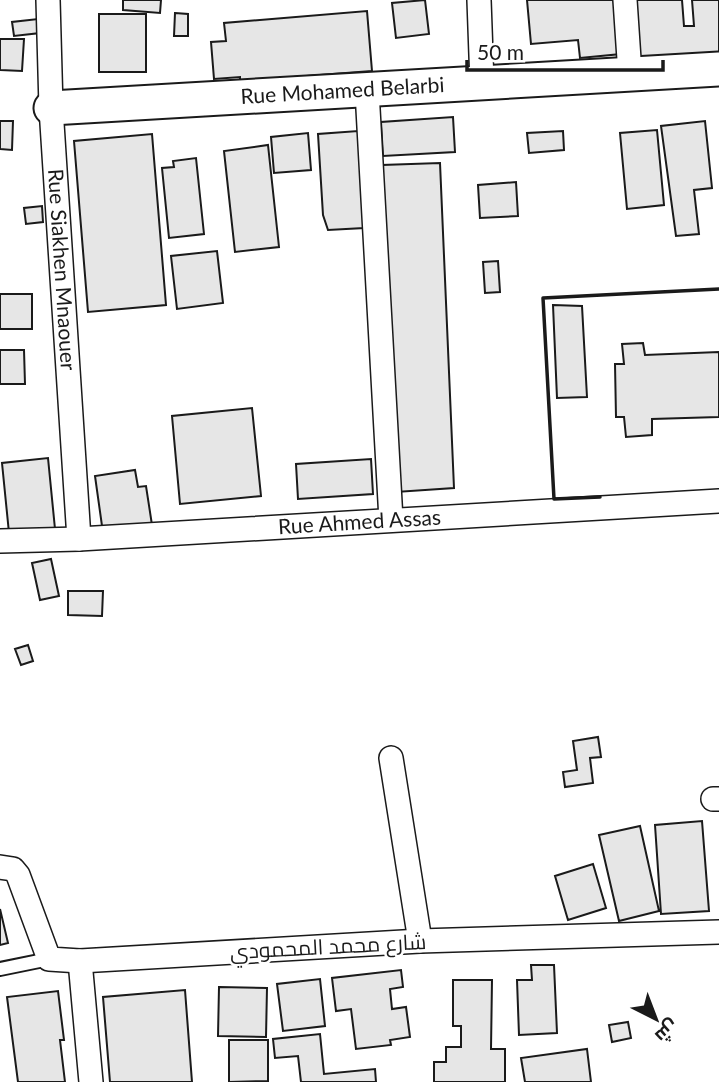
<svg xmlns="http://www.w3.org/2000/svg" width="719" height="1082" font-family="Lato,Cairo,sans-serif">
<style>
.building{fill:#e6e6e6;stroke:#1a1a1a;stroke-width:2}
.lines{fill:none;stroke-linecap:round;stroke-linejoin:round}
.lane-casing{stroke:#1a1a1a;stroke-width:16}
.street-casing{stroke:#1a1a1a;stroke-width:26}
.secondary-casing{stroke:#1a1a1a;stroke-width:37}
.lane{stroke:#fff;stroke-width:12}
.street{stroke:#fff;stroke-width:23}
.secondary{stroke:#fff;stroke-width:33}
.wall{stroke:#1a1a1a;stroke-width:3.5}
.labels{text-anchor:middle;stroke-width:5;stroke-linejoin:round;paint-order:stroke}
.street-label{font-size:21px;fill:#1a1a1a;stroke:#fff}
</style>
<rect width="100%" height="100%" fill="#fff"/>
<path class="building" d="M123,0h38l-1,13 -37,-3z
M425,0l4,34 -33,4 -4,-35z
M527,0h89l5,54 -41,4 -2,-18 -47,4z
M636,0h46l2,26h10l-2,-26h27v55l-21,2v-3l-58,4z
M367,11l5,60 -132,10v-4l-26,2 -3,-37 15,-1 -2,-18z
M175,13l13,1v22h-14z
M99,14h47v58h-47z
M38,19l2,14 -26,3 -2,-14z
M0,39h24l-2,32 -22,-1z
M453,117l2,35 -72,4 -2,-34z
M0,121h13l-1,29 -12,-1z
M705,121l7,67 -18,2 5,44 -23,2 -15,-110z
M657,130l7,75 -37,4 -7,-76z
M358,131l6,97 -36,2 -5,-15 -5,-81z
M563,131l1,19 -35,3 -2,-20z
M308,133l3,37 -37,3 -3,-36z
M152,134l14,171 -78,7 -14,-171z
M268,145l11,102 -44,5 -11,-101z
M196,158l8,76 -35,4 -7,-70 12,-1 -1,-6z
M440,163l14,325 -58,4 -14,-327z
M516,182l2,34 -38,2 -2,-33z
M42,206l1,16 -17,2 -2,-16z
M217,251l6,52 -46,6 -6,-53z
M498,261l2,31 -15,1 -2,-31z
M0,294h32v35h-32z
M553,305l29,1 5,91 -30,1z
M643,343l2,12 74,-3v65l-67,2v16l-26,2 -2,-20h-8l-1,-53h9l-2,-20z
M0,350h24l1,34h-25z
M252,408l9,88 -81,8 -8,-88z
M48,458l7,71 -46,4 -7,-70z
M371,459l2,35 -75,5 -2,-35z
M135,470l3,17 8,-1 6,39 -49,8 -8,-57z
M51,559l8,37 -19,4 -8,-37z
M68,591h35l-1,25 -34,-1z
M28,645l5,16 -12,4 -6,-16z
M598,737l3,20 -11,1 3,25 -28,4 -2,-15 14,-2 -4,-29z
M702,821l7,90 -48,3 -6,-89z
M640,826l19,85 -40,10 -20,-86z
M593,864l13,44 -38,12 -13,-44z
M0,909l8,34 -8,2z
M531,965h23l3,68 -38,2 -2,-55h15z
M401,970l2,17 -13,2 2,20 14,-2 4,30 -20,3 1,5 -35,4 -5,-40 -15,2 -4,-33z
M320,979l5,47 -42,5 -6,-47z
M453,980h39l-1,69h14v33h-71v-20h12v-15h15v-21h-8z
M219,987l48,1 -1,49 -48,-1z
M185,990l7,92h-82l-7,-85z
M58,991l6,49h-4l5,42h-47l-11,-85z
M628,1022l3,16 -19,4 -3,-17z
M320,1034l4,40 51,-5 1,13h-75l-3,-26 -23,2 -2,-19z
M229,1040h39v41l-39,1z
M587,1049l4,33h-66l-4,-24z"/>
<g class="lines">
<g class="lane-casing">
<path id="lane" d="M0,969l49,-10"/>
</g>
<g class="street-casing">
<g id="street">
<path id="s1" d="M48,0l3,108 28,431"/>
<path d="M479,0l3,83"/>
<path d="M625,0l5,74"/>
<path d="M367,91l24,429"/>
<path id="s2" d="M0,541l79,-2 640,-38"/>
<path d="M391,758l29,183"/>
<path d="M713,799h6"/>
<path d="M0,867l13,2 5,6 31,84 31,2 340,-20 299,-9"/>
<path d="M80,961l11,121"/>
</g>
</g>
<g class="secondary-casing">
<g id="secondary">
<path id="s3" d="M51,108l668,-39"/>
</g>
</g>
<use href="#lane" class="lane"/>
<use href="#street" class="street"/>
<use href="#secondary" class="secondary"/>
<path class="wall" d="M600,497l-46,2 -11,-201 176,-9"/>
</g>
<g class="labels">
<g class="street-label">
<text dy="7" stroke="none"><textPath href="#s3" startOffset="292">Rue Mohamed Belarbi</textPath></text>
<text dy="7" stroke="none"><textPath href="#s1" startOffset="270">Rue Siakhen Mnaouer</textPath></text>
<text dy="7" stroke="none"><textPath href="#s2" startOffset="360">Rue Ahmed Assas</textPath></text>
<text transform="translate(328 947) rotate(-3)" y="7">شارع محمد المحمودي</text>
</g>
</g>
<g transform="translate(656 1019) rotate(138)" stroke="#ffffff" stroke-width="5" paint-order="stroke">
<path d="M0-5L12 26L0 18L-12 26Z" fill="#1a1a1a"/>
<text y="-10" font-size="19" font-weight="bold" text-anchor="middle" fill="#1a1a1a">ش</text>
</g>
<path d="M467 60v10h196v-10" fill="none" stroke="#1a1a1a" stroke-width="3.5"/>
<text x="477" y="60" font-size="21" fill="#1a1a1a" stroke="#ffffff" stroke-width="5" paint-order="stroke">50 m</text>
</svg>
